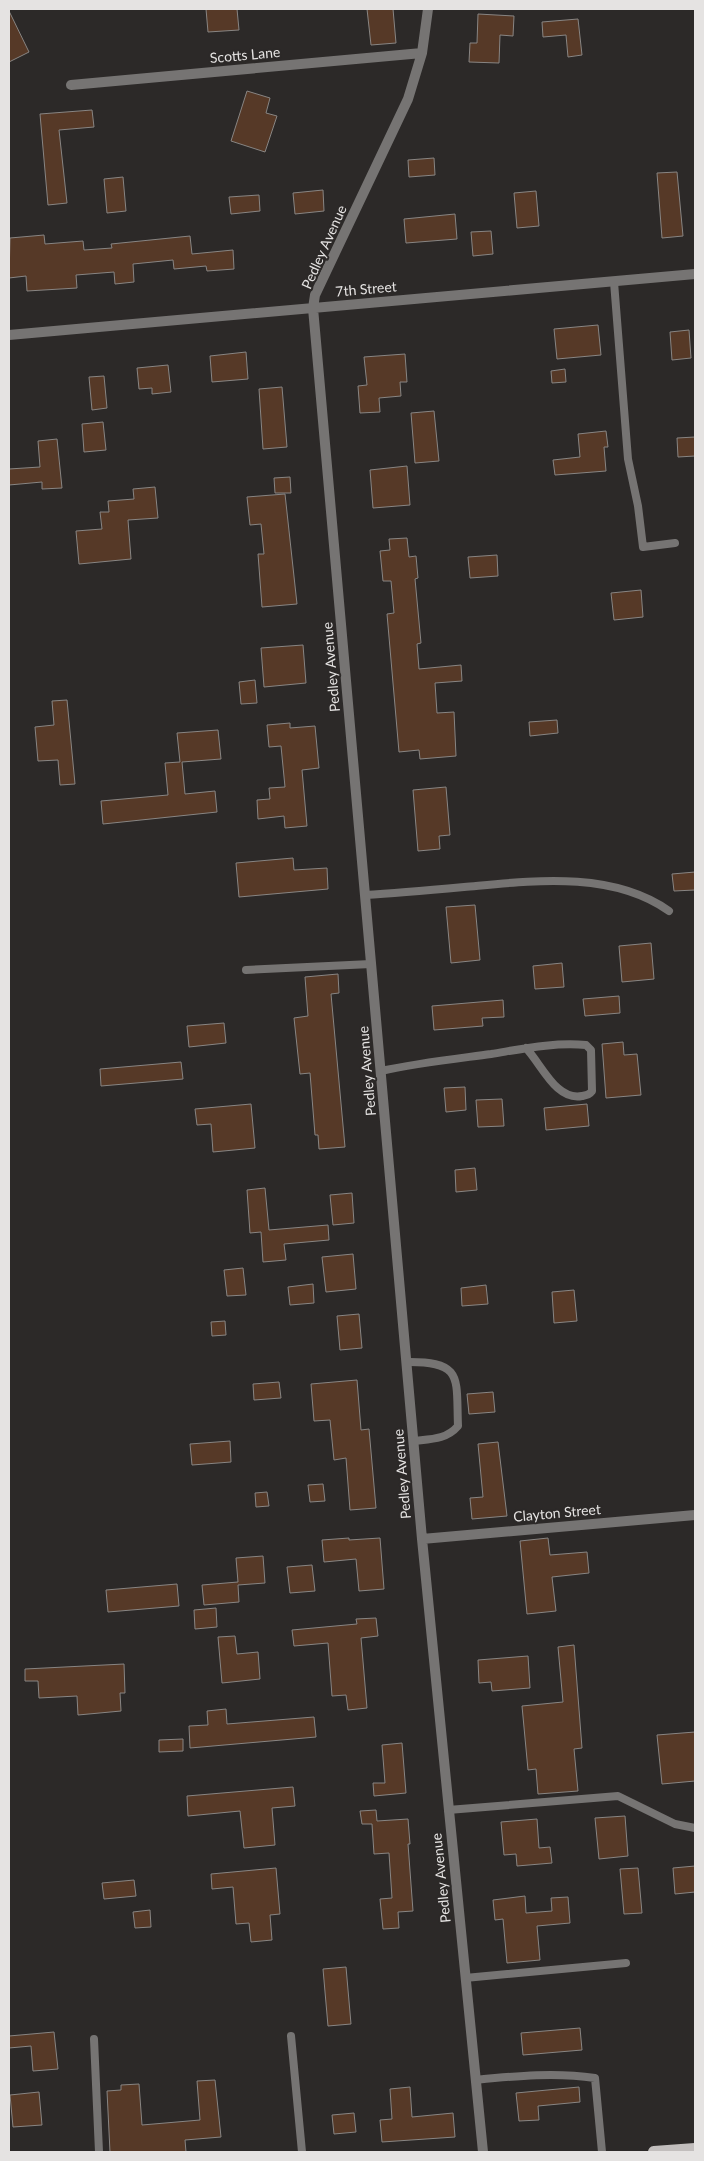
<svg xmlns="http://www.w3.org/2000/svg" width="704" height="2161" font-family="Lato,sans-serif">
<style>
.building{fill:#563927;stroke:#888583}
.lines{fill:none;stroke-linecap:round;stroke-linejoin:round}
.lane{stroke:#767473;stroke-width:8}
.street{stroke:#767473;stroke-width:10}
.primary{stroke:#c2bebd;stroke-width:12}
.labels{text-anchor:middle;stroke-width:4;stroke-linejoin:round;paint-order:stroke}
.street-label{font-size:14px;fill:#e5e3e2;stroke:#2c2928}
</style>
<rect width="100%" height="100%" fill="#2c2928"/>
<path class="building" d="M206,9h31l2,21 -31,2z
M367,9h26l3,34 -25,2z
M9,11l20,41 -20,10z
M478,14l36,2 -1,20 -13,-1 -1,28 -30,-1 1,-19h7z
M578,19l4,36 -14,2 -2,-22 -23,2 -1,-15z
M247,91l23,7 -4,15 11,3 -12,36 -34,-11z
M92,110l2,17 -35,3 8,73 -19,2 -8,-91z
M434,158l1,17 -26,2 -1,-17z
M677,172l6,64 -21,2 -5,-65z
M123,177l3,34 -19,2 -3,-34z
M323,190l1,21 -29,3 -2,-21z
M536,191l3,35 -22,2 -3,-35z
M259,195l1,16 -29,3 -2,-17z
M455,214l2,25 -51,4 -2,-24z
M491,231l2,23 -20,2 -2,-24z
M44,235l1,9 38,-3 1,9 28,-2 -1,-4 79,-8 2,18 41,-4 1,19 -27,2 -1,-5 -32,3 -1,-9 -40,4 1,18 -19,2 -1,-12 -38,3 1,13 -50,3 -1,-15 -17,2 1,-40z
M598,325l3,30 -44,4 -3,-30z
M689,330l2,28 -19,2 -2,-28z
M246,352l2,27 -36,3 -2,-26z
M405,354l2,28h-7l1,14 -22,2 1,14 -20,1 -2,-27 9,-1 -3,-28z
M168,365l3,27 -19,2v-6l-13,1 -2,-21z
M565,369l1,13 -14,1 -1,-12z
M104,376l3,32 -15,2 -3,-33z
M282,387l5,60 -24,2 -4,-60z
M434,411l5,50 -24,2 -4,-50z
M103,422l3,28 -22,2 -2,-28z
M606,431l2,16h-4l2,24 -51,4 -2,-15 27,-3 -2,-23z
M695,437v19l-17,1 -1,-19z
M57,439l5,49 -20,1v-7l-33,3v-16l31,-2 -2,-26z
M407,466l3,39 -37,3 -3,-38z
M290,477l1,16h-16l-1,-15z
M155,487l3,31 -30,2 3,39 -52,5 -3,-33 26,-2 -2,-17h9l-1,-11 26,-2 -1,-10z
M285,494l12,110 -35,3 -4,-53h6l-3,-30 -11,1 -3,-28z
M407,538l2,19 7,-1 2,22 -3,1 6,64 -4,1 2,25 42,-4 1,16 -27,2 2,30 17,-1 2,44 -36,3 -1,-9 -20,2 -12,-138 7,-1 -3,-32h-8l-3,-30 10,-1 -1,-11z
M497,555l1,21 -28,2 -2,-21z
M641,590l2,27 -29,3 -3,-27z
M303,645l3,38 -42,4 -3,-39z
M255,680l2,23 -16,1 -2,-22z
M67,700l8,84 -15,1 -2,-25 -20,1 -3,-34 19,-2 -2,-24z
M557,720l1,13 -28,3 -1,-14z
M290,723v5l25,-2 4,42 -17,2 5,56 -22,2 -1,-12 -26,3 -1,-19 13,-1 -1,-11 16,-1 -4,-41 -12,1 -2,-22z
M218,730l3,29 -39,3 3,32 30,-3 2,21 -114,12 -2,-23 67,-6 -3,-32 15,-1 -3,-29z
M446,787l4,48 -11,1 1,13 -22,2 -5,-61z
M293,858l1,12 33,-2 1,21 -89,8 -3,-34z
M695,872v18l-21,1 -2,-17z
M475,905l5,55 -29,3 -5,-56z
M651,943l3,36 -32,3 -3,-36z
M562,963l2,24 -29,2 -2,-23z
M338,974l1,19 -8,1 14,153 -26,2 -1,-14h-3l-5,-62 -10,1 -6,-56 14,-2 -3,-39z
M619,996l1,17 -35,3 -2,-17z
M503,1000l1,17 -22,1 1,8 -49,4 -2,-24z
M224,1023l2,20 -37,4 -2,-21z
M623,1042l1,13 13,-1 4,41 -35,3 -4,-54z
M181,1062l2,17 -82,7 -1,-17z
M465,1087l1,23 -20,2 -2,-24z
M502,1099l2,27 -26,1 -2,-27z
M251,1104l4,44 -42,4 -2,-28 -14,1 -2,-16z
M587,1104l2,22 -43,4 -2,-22z
M475,1168l2,22 -21,2 -1,-22z
M265,1188l4,42 59,-5 1,15 -45,4 2,16 -23,2 -2,-30 -11,1 -3,-43z
M352,1193l2,30 -21,2 -3,-30z
M353,1254l3,35 -30,3 -4,-35z
M243,1268l3,27 -19,1 -3,-26z
M313,1284l1,19 -24,2 -2,-18z
M486,1285l2,19 -26,2 -1,-18z
M574,1290l3,31 -23,2 -2,-31z
M359,1314l3,34 -22,2 -3,-34z
M225,1321l1,14 -14,1 -1,-14z
M357,1380l4,50 8,-1 7,79 -26,2 -4,-52 -12,2 -4,-40 -16,1 -3,-37z
M279,1382l2,16 -27,2 -1,-16z
M493,1392l2,20 -26,2 -2,-20z
M230,1441l1,21 -39,3 -2,-21z
M498,1442l9,74 -35,3 -2,-21 13,-1 -5,-53z
M323,1484l2,17 -15,1 -2,-17z
M267,1492l2,14 -13,1 -1,-14z
M349,1538v2l31,-2 4,51 -25,2 -3,-32 -32,3 -2,-22z
M548,1538l2,17 37,-3 2,21 -37,4 4,34 -29,3 -7,-73z
M263,1556l2,27 -27,2 1,17 -35,3 -2,-20 36,-3 -2,-24z
M312,1565l3,26 -25,2 -3,-26z
M177,1584l2,22 -71,6 -2,-22z
M216,1608l1,19 -22,2 -1,-19z
M376,1618l2,18 -17,2 6,70 -19,2 -2,-15 -14,1 -4,-53 -34,3 -2,-16 65,-6 -1,-5z
M235,1636l2,18 21,-2 2,27 -38,4 -4,-46z
M574,1645l8,103 -8,1 4,42 -40,3 -2,-25 -8,1 -6,-64 41,-4 -5,-55z
M528,1656l2,32 -38,3 -1,-9 -12,1 -1,-23z
M124,1664l1,29h-5l1,18 -43,4 -1,-19 -38,2 -1,-17h-13v-12z
M226,1709l1,15 87,-7 2,20 -126,11 -1,-22 19,-1 -1,-14z
M695,1732v49l-33,3 -5,-49z
M183,1739v12l-24,1v-12z
M402,1743l4,50 -32,3 -1,-13h12l-3,-38z
M293,1787l2,19 -23,2 3,37 -31,3 -4,-37 -52,5 -1,-20z
M376,1810l1,11 31,-2 2,25h-2l5,67 -15,1 1,16 -16,1 -3,-30 12,-1 -3,-45 -15,1 -2,-30h-10l-2,-13z
M625,1816l3,40 -29,3 -4,-41z
M537,1819l2,29 11,-1 2,16 -35,3 -1,-12 -12,1 -3,-33z
M695,1866v26l-20,2 -2,-26z
M276,1868l4,46 -10,1 2,25 -21,2 -2,-19 -13,1 -3,-37 -21,2 -1,-15z
M638,1868l4,45 -18,1 -4,-45z
M134,1880l2,16 -32,3 -2,-16z
M525,1896l1,17 26,-2 -1,-13 17,-1 2,26 -33,3 3,34 -33,3 -4,-44 -8,1 -2,-20z
M150,1910l1,17 -16,1 -2,-16z
M346,1967l5,57 -23,2 -5,-57z
M580,2028l2,22 -59,5 -2,-22z
M54,2032l4,37 -25,2 -2,-25 -22,2v-12z
M215,2080l6,57 -36,3 1,12h-76l-3,-61 14,-1v-5l18,-1 3,41 58,-5 -3,-39z
M410,2087l2,30 41,-4 2,24 -73,5 -2,-22 12,-1 -2,-30z
M579,2087l1,15 -42,4 1,14 -20,1 -3,-28z
M39,2092l3,33 -29,2 -3,-32z
M354,2113l2,19 -22,2 -2,-19z"/>
<g class="lines">
<path class="lane" d="M614,282l14,177 10,47 5,41 32,-4
M365,895c33,-2 66,-5 99,-8 67,-6 147,-17 205,24
M246,970l125,-6
M381,1071c36,-8 73,-12 110,-17 31,-5 63,-12 95,-9l5,5 1,41c-3,4 -5,4 -10,5 -26,5 -40,-31 -56,-48
M406,1362c58,-1 50,16 52,64 -12,14 -28,13 -45,15
M448,1810l170,-14 57,28 20,4
M465,1978l161,-15
M291,2036l11,116
M94,2039l5,113
M475,2080c41,-4 80,-8 120,-2l7,74"/>
<path class="street" d="M428,9l-6,44 -14,46 -93,196 -2,13 109,1231 61,613
M71,85l351,-32
M9,335l686,-61
M422,1539l273,-24"/>
<path class="primary" d="M654,2152l41,-3"/>
</g>
<g class="labels">
<g class="street-label">
<text transform="translate(245 55) rotate(-5)" y="5">Scotts Lane</text>
<text transform="translate(324 247) rotate(-66)" y="5">Pedley Avenue</text>
<text transform="translate(366 289) rotate(-5)" y="5">7th Street</text>
<text transform="translate(331 667) rotate(-95)" y="5">Pedley Avenue</text>
<text transform="translate(367 1071) rotate(-95)" y="5">Pedley Avenue</text>
<text transform="translate(402 1474) rotate(-95)" y="5">Pedley Avenue</text>
<text transform="translate(557 1513) rotate(-5)" y="5">Clayton Street</text>
<text transform="translate(441 1878) rotate(-96)" y="5">Pedley Avenue</text>
</g>
</g>
<rect width="704" height="2161" fill="none" stroke="#e5e3e2" stroke-width="20"/>
</svg>
